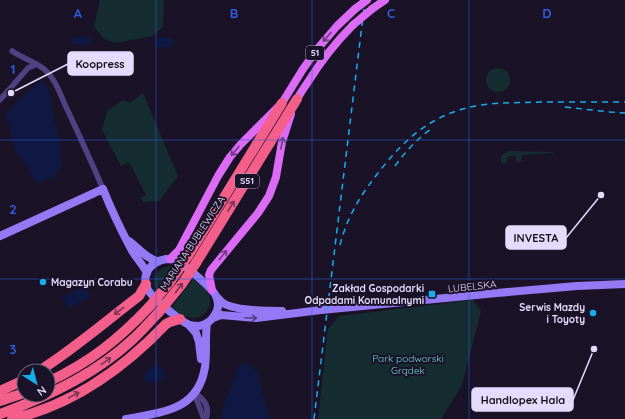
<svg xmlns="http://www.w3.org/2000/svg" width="625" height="419" font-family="Quicksand,sans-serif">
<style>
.green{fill:#152d31}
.water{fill:#0f1843}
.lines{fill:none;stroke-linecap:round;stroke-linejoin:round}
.street{stroke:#504183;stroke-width:5.5}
.secondary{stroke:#9479f5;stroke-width:8}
.primary{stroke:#db6af4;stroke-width:8}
.highway{stroke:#f35f8a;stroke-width:10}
.rail{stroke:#16afee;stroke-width:1.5;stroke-dasharray:6 5;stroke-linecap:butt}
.primary-bridge{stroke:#db6af4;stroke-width:8}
.highway-bridge{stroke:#f35f8a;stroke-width:10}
.oneway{stroke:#713a83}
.oneway2{stroke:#7c3554}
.oneway3{stroke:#514084}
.grid{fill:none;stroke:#315cdc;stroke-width:1;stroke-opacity:0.55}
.poi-dot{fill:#16afee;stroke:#1a1227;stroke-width:1.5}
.labels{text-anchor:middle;stroke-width:4;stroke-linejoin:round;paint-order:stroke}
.shield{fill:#1a1227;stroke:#a89fbc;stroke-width:1}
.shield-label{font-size:9px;font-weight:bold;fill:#e5dbfc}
.street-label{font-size:10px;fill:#e5dbfc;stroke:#1a1227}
.poi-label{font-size:10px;font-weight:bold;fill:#e5dbfc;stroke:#1a1227;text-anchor:end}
.park-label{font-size:10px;fill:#6bd8d1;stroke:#1a1227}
.grid-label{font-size:13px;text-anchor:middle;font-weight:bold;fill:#315cdc;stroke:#1a1227;stroke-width:4;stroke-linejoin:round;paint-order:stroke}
.leader{fill:none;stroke:#e5dbfc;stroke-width:1.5}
.callout-dot{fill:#e5dbfc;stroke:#1a1227;stroke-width:1.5}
.callout{fill:#e5dbfc;stroke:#e5dbfc;stroke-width:1.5}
.callout-label{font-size:11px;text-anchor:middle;font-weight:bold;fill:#111}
</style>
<rect width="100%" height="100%" fill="#1a1227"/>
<path class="green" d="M100,0h64l-1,27 -11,9 -36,7 -12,-4 -10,-12z
M486 80a12 12 0 1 1 24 0a12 12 0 1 1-24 0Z
M143,93l35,83 -19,25 -16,1 -2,-4 5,-3 -17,-33 -8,4 -19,-36 5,-19 16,-11 7,3z
M509,151l43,1 2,1v6l-1,-6 -32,2 1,6 -6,1v-6h-8l-1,6 -4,2 -2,-1v-6l1,-2z
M170,266h4l-18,25c-5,-12 1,-23 14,-25z
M193,279c6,5 13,9 16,16 5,13 -8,27 -21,22 -6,-1 -12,-7 -16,-10z
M473,300l8,11 -19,74 -21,34h-123l10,-90 11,-13z"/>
<path class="water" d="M91,36v8h-18v-7z
M156,38h17v9h-17z
M42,79l8,15 3,21 7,26 1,26 -6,9 -18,7 -21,-32 -10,-37 13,-14z
M86,286l5,11 -23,11 -6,-11z
M245,362l13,10v6l12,41h-49l4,-18 14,-35z
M156,365l4,1 5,8 -1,4 -5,3 -12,2 -4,-4c2,-7 6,-11 13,-14z"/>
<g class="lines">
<path class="street" d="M12,51c10,7 22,10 32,18 12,10 17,28 24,42 12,26 24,52 35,78
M0,100l28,-32 9,-4
M194,393c11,6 16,14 12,26
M194,393l10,26"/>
<path class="secondary" d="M0,236l103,-47c8,20 17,39 27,58 4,9 12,16 17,26
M129,241c10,7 16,17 28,20
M166,259c3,0 6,0 9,1 8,3 38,29 41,36 3,7 3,14 -2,20 -3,5 -9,9 -15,10 -3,0 -6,0 -9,-1 -9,-3 -37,-27 -42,-35 -8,-16 3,-28 18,-31z
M216,296c2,2 4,5 7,7 12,8 44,8 59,8
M213,318l8,-3 35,3 65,-8 176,-17 80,-7 48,-2
M189,325l7,8 3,9 2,17
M126,419c36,-7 72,-8 79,-52 2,-14 0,-30 2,-44"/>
<path class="primary" d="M372,9l13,-9
M295,104c3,-8 8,-15 13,-22 13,-21 28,-40 45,-57
M170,259l9,-9 39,-74 12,-19 11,-13 41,-41 21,-34 16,-22 18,-21 18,-17
M212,290l-3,-15 2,-5 47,-57 11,-17 7,-19 6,-35 9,-28"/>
<path class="highway" d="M188,256l94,-153
M196,263l101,-164
M39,371c35,-22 67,-50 100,-75l7,-12
M48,382c42,-20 70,-42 102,-76
M0,391l24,-11
M0,401l24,-8
M0,414c47,-17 94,-39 131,-73 10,-9 19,-19 28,-29
M12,419c61,-14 112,-51 154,-95l4,-2 10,-3"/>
<path class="rail" d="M565,107l45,5 15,1
M395,166c10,-14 22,-27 36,-37
M340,245c8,-31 22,-52 42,-77 26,-33 56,-57 100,-63 19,-3 38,-2 58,-3 28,0 57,0 85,0
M314,419l51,-419"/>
<path class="primary-bridge" d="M355,9l12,-9
M353,25l19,-16"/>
<path class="highway-bridge" d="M150,306l20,-24 18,-26
M159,312l23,-28 14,-21"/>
</g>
<defs><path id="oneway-shaft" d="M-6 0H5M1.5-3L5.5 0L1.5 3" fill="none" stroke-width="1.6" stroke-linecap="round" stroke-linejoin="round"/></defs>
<g class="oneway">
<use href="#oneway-shaft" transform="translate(327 37) rotate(131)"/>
<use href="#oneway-shaft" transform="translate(282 143) rotate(-79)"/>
<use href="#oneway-shaft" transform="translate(235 151) rotate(131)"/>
<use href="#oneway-shaft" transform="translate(223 255) rotate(-51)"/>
</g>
<g class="oneway2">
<use href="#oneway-shaft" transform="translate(231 206) rotate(-58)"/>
<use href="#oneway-shaft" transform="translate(179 288) rotate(-53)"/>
<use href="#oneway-shaft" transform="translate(119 311) rotate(143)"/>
<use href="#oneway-shaft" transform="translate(106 361) rotate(-36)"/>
<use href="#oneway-shaft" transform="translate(74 395) rotate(-28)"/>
</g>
<use class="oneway3" href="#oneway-shaft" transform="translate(251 318) rotate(2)"/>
<path class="grid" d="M156,0v419M312,0v419M469,0v419M0,140h625M0,279h625"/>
<g class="poi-dot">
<circle cx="43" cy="282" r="4"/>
<rect x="428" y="290" width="8" height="8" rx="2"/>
<circle cx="593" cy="313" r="4"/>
</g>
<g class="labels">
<g class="shield">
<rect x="306" y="46" width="18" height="14" rx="3"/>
<rect x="235" y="174" width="24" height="14" rx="3"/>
</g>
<g class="shield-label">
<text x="315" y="56">51</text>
<text x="247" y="184">S51</text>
</g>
<g class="street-label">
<text transform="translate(192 243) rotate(-57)" y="4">MARIANA BUBLEWICZA</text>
<text transform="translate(472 286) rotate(-6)" y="4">LUBELSKA</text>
</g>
<g class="poi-label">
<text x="51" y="286" text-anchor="start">Magazyn Corabu</text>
<text x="424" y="292">Zakład Gospodarki<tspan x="424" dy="12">Odpadami Komunalnymi</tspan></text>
<text x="585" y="311">Serwis Mazdy<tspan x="585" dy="12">i Toyoty</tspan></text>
</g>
<g class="park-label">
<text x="408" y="362">Park podworski<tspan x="408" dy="12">Grądek</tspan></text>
</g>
</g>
<g class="grid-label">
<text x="78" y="18">A</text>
<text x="234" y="18">B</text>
<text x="391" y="18">C</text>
<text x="547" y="18">D</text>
<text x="13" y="74">1</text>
<text x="13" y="214">2</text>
<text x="13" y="354">3</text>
</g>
<path class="leader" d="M11 93L68 64M601 195L566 238M594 349L573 400"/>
<g class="callout-dot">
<circle cx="11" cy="93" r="4"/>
<circle cx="601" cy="195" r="4"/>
<circle cx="594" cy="349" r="4"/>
</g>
<g class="callout">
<rect x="68" y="52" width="65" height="23" rx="4"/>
<rect x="506" y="226" width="60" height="23" rx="4"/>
<rect x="472" y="388" width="101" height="23" rx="4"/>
</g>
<g class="callout-label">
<text x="100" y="68">Koopress</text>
<text x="536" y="242">INVESTA</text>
<text x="523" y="404">Handlopex Hala</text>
</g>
<g transform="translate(36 383) rotate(144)"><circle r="19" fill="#1a1227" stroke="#6b627c"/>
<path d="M0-3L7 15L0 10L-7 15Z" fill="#16afee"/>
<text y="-6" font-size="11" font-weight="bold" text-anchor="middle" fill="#e5dbfc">N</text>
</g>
</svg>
